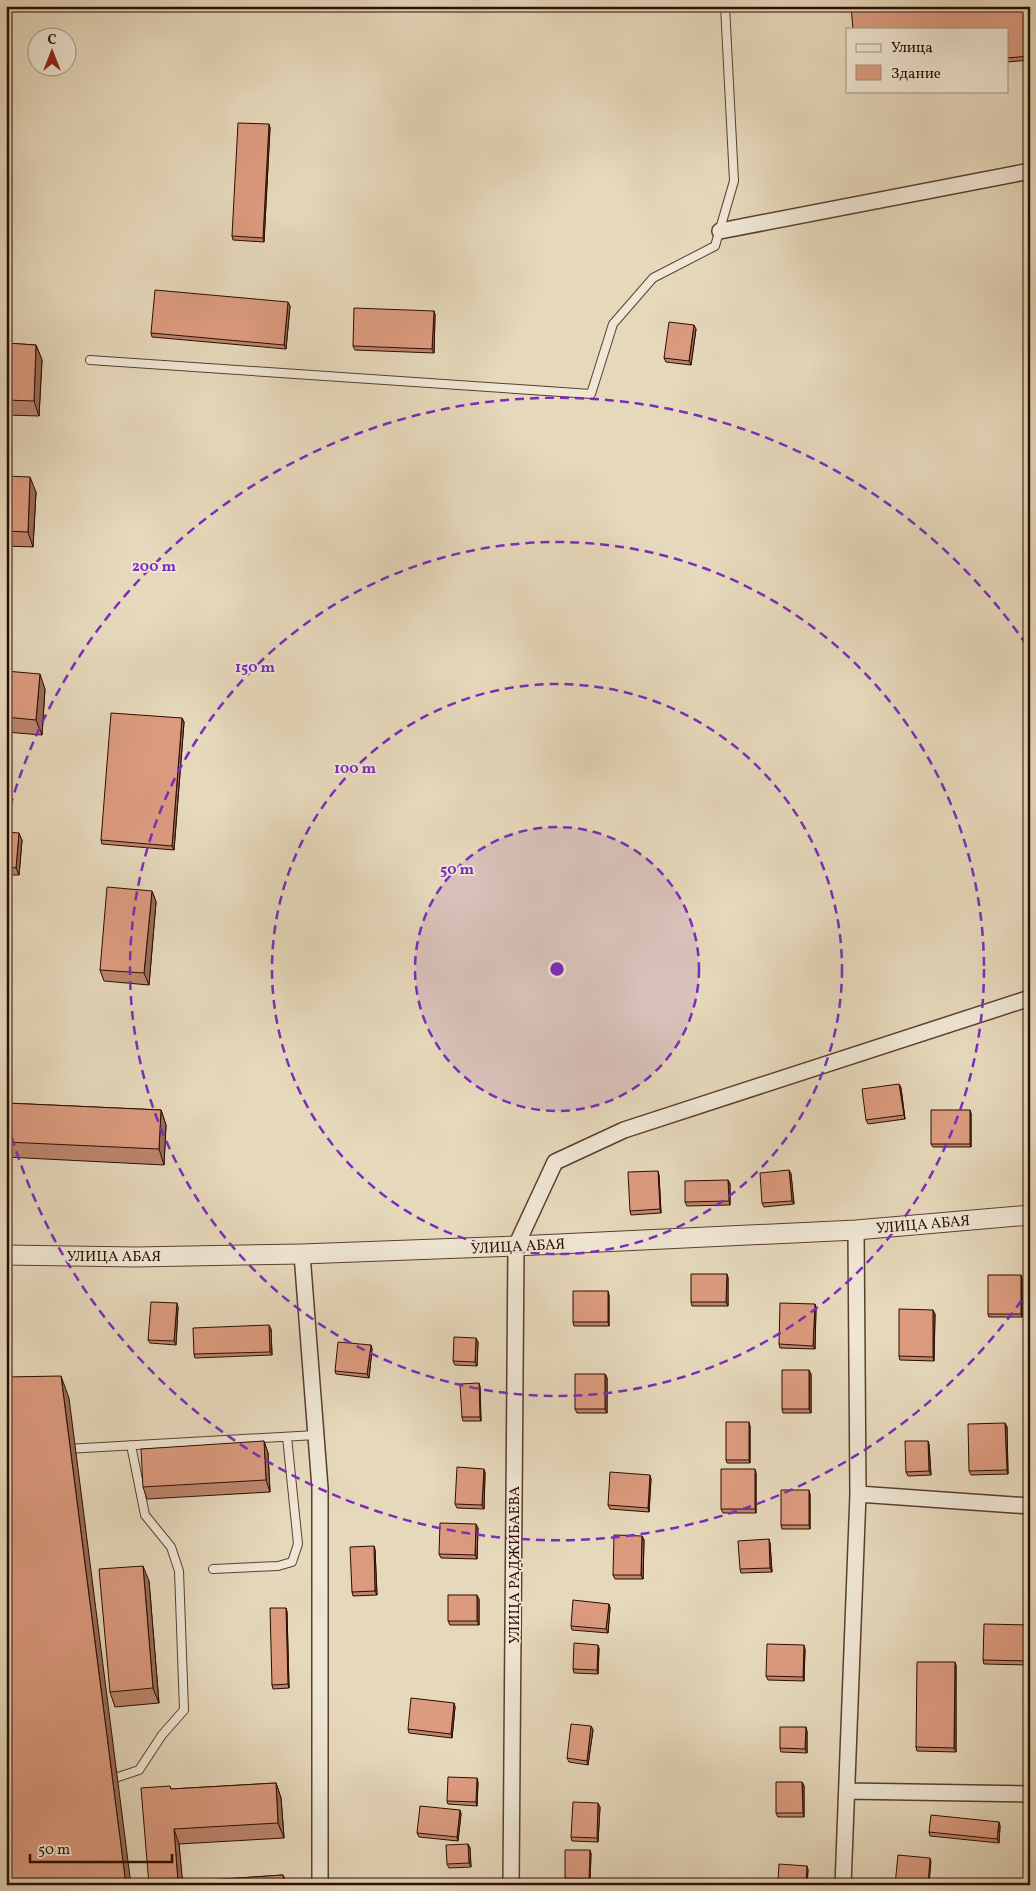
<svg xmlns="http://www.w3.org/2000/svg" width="1036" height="1891" font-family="Vollkorn,serif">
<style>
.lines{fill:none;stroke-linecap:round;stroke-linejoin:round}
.service-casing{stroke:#5a3f2f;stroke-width:10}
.minor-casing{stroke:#5a3f2f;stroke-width:18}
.tertiary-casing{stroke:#5a3f2f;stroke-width:21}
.service{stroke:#efe6d3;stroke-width:8}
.minor{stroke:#efe6d3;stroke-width:15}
.tertiary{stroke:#efe6d3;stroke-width:19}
.wall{fill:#bd856d;stroke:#2c0c00}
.shaded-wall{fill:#9a6c59;stroke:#2c0c00}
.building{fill:#dc9b7f;stroke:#2c0c00}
.ring{fill:none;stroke:#7b2cbf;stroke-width:2.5;stroke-dasharray:9 6}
.labels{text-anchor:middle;stroke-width:4;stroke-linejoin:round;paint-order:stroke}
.street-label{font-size:15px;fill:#2c0c00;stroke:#efe6d3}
.centre{fill:#7b2cbf;stroke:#efe6d3;stroke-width:2.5}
.ring-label{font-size:15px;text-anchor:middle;font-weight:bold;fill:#7b2cbf;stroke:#efe6d3;stroke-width:4;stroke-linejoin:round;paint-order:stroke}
</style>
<rect width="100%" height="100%" fill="#e6d8bb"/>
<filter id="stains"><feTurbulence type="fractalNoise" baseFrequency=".004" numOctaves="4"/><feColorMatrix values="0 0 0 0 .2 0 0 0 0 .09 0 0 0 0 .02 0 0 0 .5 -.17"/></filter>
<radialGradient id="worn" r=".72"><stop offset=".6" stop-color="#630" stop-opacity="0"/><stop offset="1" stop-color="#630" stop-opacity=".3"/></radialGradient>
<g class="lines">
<g class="service-casing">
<path id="service" d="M90,360l501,34 22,-70 40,-46 62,-32 19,-65 -9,-175
M66,1449l250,-14
M213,1569l65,-3 14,-4 6,-18 -11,-107
M109,1780l30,-10 23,-35 22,-25 -5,-139 -8,-24 -26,-32 -14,-70"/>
</g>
<g class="minor-casing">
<path id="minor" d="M720,231l310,-60
M302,1254l18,234v397
M858,1494l172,12
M847,1791l183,3
M511,1885l5,-639 39,-84 69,-32 406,-132
M843,1885l15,-391 -2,-264"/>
</g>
<g class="tertiary-casing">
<path id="tertiary" d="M6,1255l130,2 166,-3 214,-8 340,-16 174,-15"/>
</g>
<use href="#service" class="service"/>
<use href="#minor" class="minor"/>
<use href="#tertiary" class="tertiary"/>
</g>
<path class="wall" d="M1030,6v54l-23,2v-33z
M269,124l1,4 -6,114 -31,-2 -1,-4z
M290,306l-4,43 -134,-12 -1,-4z
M434,311l1,4 -1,38 -79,-3 -2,-4z
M696,329l-5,36 -25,-3 -2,-4z
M6,343l30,2 6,15 -3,56 -33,-1z
M6,476l30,16 -3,55 -27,-1z
M6,671l39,18 -3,46 -36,-3z
M182,718l2,4 -10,128 -72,-6 -1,-4z
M6,832l16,8 -3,35h-13z
M152,891l4,11 -7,83 -45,-4 -4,-11z
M899,1084l2,4 4,31 -37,5 -2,-4z
M6,1103l155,7 5,15 -2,40 -158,-8z
M970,1110l1,4v33h-38l-2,-3z
M789,1170l2,4 3,30 -30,3 -2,-4z
M659,1175l2,38 -30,2 -1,-4z
M728,1180l2,4v21l-43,1 -2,-4z
M727,1274l1,4v28h-36l-1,-4z
M1021,1275l1,4v38h-33l-1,-3z
M609,1295v31h-35l-1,-4z
M815,1304l1,4 -1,41 -35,-1 -1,-4z
M178,1307l-2,38 -26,-2 -2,-3z
M935,1314l-1,47 -34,-1 -1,-4z
M271,1329l1,26 -77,3 -1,-4z
M478,1342l-1,24 -22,-1 -2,-4z
M371,1345l1,4 -3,29 -33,-4 -1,-3z
M605,1374l2,4v35h-30l-2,-4z
M811,1374v39h-28l-1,-4z
M479,1383l1,4 1,34h-18l-1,-4z
M1005,1423l2,4 1,47 -37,1 -2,-4z
M750,1426v37h-23l-1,-3z
M264,1441l4,12 2,39 -123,7 -4,-12z
M929,1444l2,31 -23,1 -2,-4z
M484,1469l1,4 -1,36 -27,-1 -2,-4z
M756,1473v40h-33l-2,-4z
M651,1479l-2,33 -39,-3 -2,-4z
M810,1494v35h-28l-1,-4z
M478,1528l-1,31 -36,-1 -2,-4z
M642,1536l2,4 -1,39h-28l-2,-4z
M770,1543l2,29 -31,1 -1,-4z
M374,1546l1,4 2,45 -24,1 -1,-4z
M149,1581l10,122 -44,4 -5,-15z
M479,1599v26h-29l-2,-4z
M609,1604l1,4 -2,25 -36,-3 -1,-4z
M286,1608l1,4 2,76 -16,1 -1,-4z
M1030,1625v40l-46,-1 -1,-4z
M598,1645l1,4 -1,25 -24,-1 -1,-4z
M805,1649l-1,32 -36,-1 -2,-4z
M955,1662l1,4v86l-39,-1 -1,-4z
M454,1703l1,4 -3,31 -43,-5 -1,-4z
M591,1726l2,4 -5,35 -19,-3 -2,-4z
M807,1731v22l-26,-1 -1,-4z
M478,1782l-1,24 -29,-2 -1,-3z
M802,1782l2,4v31h-26l-2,-4z
M276,1783l5,15 3,40 -105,6 3,38 101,-7 4,10h-138l21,-99 1,3z
M600,1807l-2,35 -26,-1 -1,-4z
M460,1810l1,4 -3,27 -39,-4 -2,-4z
M999,1822l1,4 -1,17 -69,-7 -1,-4z
M468,1844l2,4 1,19 -22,1 -2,-4z
M590,1850l1,4 -1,29 -24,-1 -1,-4z
M807,1866l1,4 -1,15h-27l-2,-4z"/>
<path class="shaded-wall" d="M269,124l1,4 -6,114 -1,-4z
M288,302l2,4 -4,43 -2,-4z
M434,311l1,4 -1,38 -2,-4z
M694,325l2,4 -5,36 -2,-4z
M36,345l6,15 -3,56 -5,-15z
M30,477l6,15 -3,55 -5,-15z
M40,674l5,15 -3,46 -6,-15z
M182,718l2,4 -10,128 -2,-4z
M19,833l3,7 -3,35 -3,-7z
M152,891l4,11 -7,83 -5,-12z
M899,1084l2,4 4,31 -1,-4z
M161,1110l5,15 -2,40 -5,-16z
M970,1110l1,4v33l-1,-3z
M789,1170l2,4 3,30 -2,-3z
M658,1171l1,4 2,38 -1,-4z
M728,1180l2,4v21l-1,-4z
M727,1274l1,4v28l-2,-4z
M1021,1275l1,4v38l-1,-3z
M608,1291l1,4v31l-1,-4z
M177,1303l1,4 -2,38 -2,-4z
M815,1304l1,4 -1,41 -2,-3z
M933,1310l2,4 -1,47 -1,-4z
M269,1325l2,4 1,26 -2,-3z
M476,1338l2,4 -1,24 -2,-4z
M371,1345l1,4 -3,29 -2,-4z
M809,1370l2,4v39l-2,-4z
M605,1374l2,4v35l-2,-4z
M61,1376l8,22 62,487h-5z
M479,1383l1,4 1,34 -1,-4z
M749,1422l1,4v37l-1,-3z
M1005,1423l2,4 1,47 -1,-4z
M264,1441l4,12 2,39 -4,-12z
M928,1441l1,3 2,31 -2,-4z
M484,1469l1,4 -1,36 -2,-4z
M755,1469l1,4v40l-1,-4z
M650,1475l1,4 -2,33 -1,-4z
M809,1490l1,4v35l-1,-4z
M476,1524l2,4 -1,31 -2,-4z
M642,1536l2,4 -1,39 -2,-4z
M769,1539l1,4 2,29 -2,-4z
M374,1546l1,4 2,45 -2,-4z
M143,1566l6,15 10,122 -6,-15z
M477,1595l2,4v26l-2,-4z
M609,1604l1,4 -2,25 -2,-4z
M286,1608l1,4 2,76 -1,-4z
M598,1645l1,4 -1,25 -1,-4z
M804,1645l1,4 -1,32 -1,-4z
M955,1662l1,4v86l-2,-4z
M454,1703l1,4 -3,31 -1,-4z
M591,1726l2,4 -5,35 -1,-4z
M806,1727l1,4v22l-2,-4z
M477,1778l1,4 -1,24 -1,-4z
M802,1782l2,4v31l-1,-4z
M276,1783l5,15 3,40 -6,-15z
M598,1803l2,4 -2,35 -1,-4z
M460,1810l1,4 -3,27 -1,-4z
M999,1822l1,4 -1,17 -2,-4z
M174,1829l5,15 4,41 -5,-3z
M468,1844l2,4 1,19 -2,-4z
M590,1850l1,4 -1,29 -1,-4z
M930,1858l1,4 -2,23h-1z
M807,1866l1,4 -1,15 -1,-3z
M283,1875l4,10h-3z"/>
<path class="building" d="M851,6h179v50l-23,2v-29h-154z
M238,123l31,1 -6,114 -31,-2z
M155,290l133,12 -4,43 -133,-12z
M354,308l80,3 -2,38 -79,-3z
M669,322l25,3 -5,36 -25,-3z
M6,343l30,2 -2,56 -28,-1z
M6,476l24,1 -2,55 -22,-1z
M6,671l34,3 -4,46 -30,-3z
M111,713l71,5 -10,128 -71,-6z
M6,832l13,1 -3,35 -10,-1z
M107,887l45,4 -8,82 -44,-3z
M899,1084l5,31 -38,5 -4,-31z
M6,1103l155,7 -2,39 -153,-7z
M931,1110h39v34h-39z
M789,1170l3,31 -30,2 -2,-30z
M658,1171l2,38 -30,2 -2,-39z
M728,1180l1,21 -44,1v-21z
M691,1274h36l-1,28h-35z
M988,1275h33v39h-33z
M573,1291h35v31h-35z
M151,1302l26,1 -3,38 -26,-1z
M780,1303l35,1 -2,42 -34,-2z
M899,1309l34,1v47l-34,-1z
M269,1325l1,27 -76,2 -1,-26z
M454,1337l22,1 -1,24 -22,-1z
M338,1342l33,3 -4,29 -32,-3z
M782,1370h27v39h-27z
M575,1374h30v35h-30z
M61,1376l65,509h-120v-508z
M479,1383l1,34h-18l-2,-33z
M726,1422h23v38h-23z
M1005,1423l2,47 -38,1 -1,-47z
M264,1441l2,39 -123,7 -2,-38z
M905,1441h23l1,30 -23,1z
M457,1467l27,2 -2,36 -27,-1z
M721,1469h34v40h-34z
M610,1472l40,3 -2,33 -40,-3z
M781,1490h28v35h-28z
M440,1523l36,1 -1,31 -36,-1z
M614,1535l28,1 -1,39h-28z
M769,1539l1,29 -30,1 -2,-28z
M374,1546l1,45 -23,1 -2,-45z
M143,1566l10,122 -43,4 -11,-123z
M448,1595h29v26h-29z
M573,1600l36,4 -3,25 -35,-3z
M270,1608h16l2,76 -16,1z
M984,1624l46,1v36l-47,-1z
M574,1643l24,2 -1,25 -24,-1z
M767,1644l37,1 -1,32 -37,-1z
M917,1662h38l-1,86 -38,-1z
M411,1698l43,5 -3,31 -43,-5z
M571,1724l20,2 -4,35 -20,-3z
M780,1727h26l-1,22 -25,-1z
M448,1777l29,1 -1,24 -29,-1z
M776,1782h26l1,31h-27z
M276,1783l2,40 -104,6 4,53 105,-7 1,10h-135l-8,-97 29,-2 1,3z
M573,1802l25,1 -1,35 -26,-1z
M420,1806l40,4 -3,27 -40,-4z
M931,1815l68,7 -2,17 -68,-7z
M468,1844l1,19 -22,1 -1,-19z
M565,1850h25l-1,29 -24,-1z
M898,1855l32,3 -2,27h-33z
M779,1864l28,2 -1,16 -28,-1z
M1023,1883h7v2h-7z"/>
<circle cx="557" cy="969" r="142" fill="#7b2cbf" fill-opacity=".12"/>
<g class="ring">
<circle cx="557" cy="969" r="142"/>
<circle cx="557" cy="969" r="285"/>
<circle cx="557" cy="969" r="427"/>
<path d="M1030 1288A570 570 0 0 1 6 1117M6 821A570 570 0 0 1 1030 650"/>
</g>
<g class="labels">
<g class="street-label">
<text transform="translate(923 1224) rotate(-5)" y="5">УЛИЦА АБАЯ</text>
<text transform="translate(518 1246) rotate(-3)" y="5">УЛИЦА АБАЯ</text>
<text x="114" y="1261">УЛИЦА АБАЯ</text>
<text transform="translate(514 1565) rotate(-90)" y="5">УЛИЦА РАДЖИБАЕВА</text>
</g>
</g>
<circle cx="557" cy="969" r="8" class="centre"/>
<g class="ring-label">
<text x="154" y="571">200 m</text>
<text x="255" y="672">150 m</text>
<text x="355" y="773">100 m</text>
<text x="457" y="874">50 m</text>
</g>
<rect width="1036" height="1891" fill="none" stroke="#e6d8bb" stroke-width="25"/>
<rect x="8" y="8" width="1021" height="1876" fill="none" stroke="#2c0c00" stroke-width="2.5"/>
<rect x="12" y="12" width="1011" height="1866" fill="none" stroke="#2c0c00"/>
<rect x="846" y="28" width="162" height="65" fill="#efe6d3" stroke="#a18f7f"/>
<rect x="856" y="44" width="25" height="8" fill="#efe6d3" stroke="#a18f7f"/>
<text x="891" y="52" font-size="15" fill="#2c0c00">Улица</text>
<rect x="856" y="65" width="25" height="15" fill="#dc9b7f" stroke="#a18f7f"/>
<text x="891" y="78" font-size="15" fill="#2c0c00">Здание</text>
<g transform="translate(52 52)"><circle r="24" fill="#efe6d3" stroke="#a18f7f"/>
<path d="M0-4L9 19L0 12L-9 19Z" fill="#8f2418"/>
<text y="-8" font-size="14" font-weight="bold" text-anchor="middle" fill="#2c0c00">С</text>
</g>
<path d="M30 1854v8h142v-8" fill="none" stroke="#2c0c00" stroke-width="2.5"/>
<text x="38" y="1854" font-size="15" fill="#2c0c00" stroke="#efe6d3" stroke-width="4" paint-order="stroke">50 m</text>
<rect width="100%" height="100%" filter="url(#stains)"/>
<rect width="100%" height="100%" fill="url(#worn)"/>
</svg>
